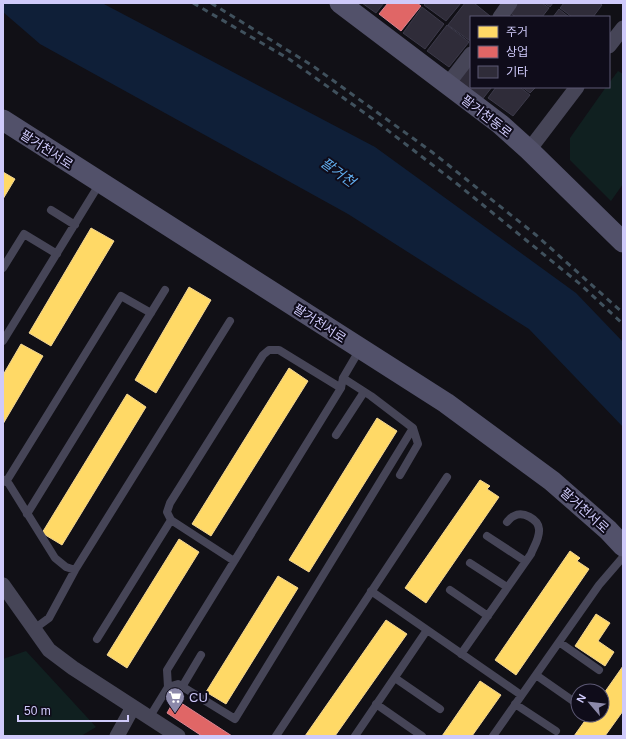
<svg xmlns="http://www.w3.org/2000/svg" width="626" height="739" font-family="Arial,'Noto Sans KR',sans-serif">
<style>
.green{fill:#102020}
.water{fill:#0f1f38}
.homes{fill:#ffd966;stroke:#f1d492}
.shops{fill:#e06666;stroke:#db8492}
.building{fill:#2f2c39;stroke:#3c3a4a}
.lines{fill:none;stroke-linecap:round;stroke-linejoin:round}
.lane{stroke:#464557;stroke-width:8}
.street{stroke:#464557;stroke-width:15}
.secondary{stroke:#52516a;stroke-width:21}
.rail{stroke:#40515d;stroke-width:3;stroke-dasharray:6 5;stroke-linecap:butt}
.labels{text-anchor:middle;stroke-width:4;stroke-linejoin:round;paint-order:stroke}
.street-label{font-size:13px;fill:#cfcafa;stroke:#0f0c1a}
.poi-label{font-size:13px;fill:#cfcafa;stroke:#0f0c1a;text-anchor:start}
.water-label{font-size:14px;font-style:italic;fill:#61aef0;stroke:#0f0c1a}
</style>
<rect width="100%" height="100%" fill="#111016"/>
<path class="green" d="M618,71l5,3v110l-12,17 -41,-41v-22l36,-51h3v-4z
M26,651l70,76 -15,9h-78v-77z"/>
<path class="water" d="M3,3h99l273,144 201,146 47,49v85l-94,-98 -181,-115 -308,-170 -37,-32z"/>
<path class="homes" d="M3,172l12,7 -12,20z
M91,228l23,13 -63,105 -22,-13z
M189,287l22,13 -55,93 -21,-13z
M21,344l22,12 -40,68v-49z
M289,368l19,13 -97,155 -19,-12z
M127,394l19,13 -84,138 -20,-12z
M377,418l20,13 -88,141 -20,-12z
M480,480l10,6 -3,3 12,8 -73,106 -21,-15z
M179,539l20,13 -72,116 -20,-13z
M570,551l10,7 -3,3 12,8 -73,106 -21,-15z
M278,576l20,12 -72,116 -20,-12z
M596,614l14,9 -12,18 16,11 -9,14 -30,-20z
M386,620l21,14 -72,102h-30z
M623,666v45l-18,25h-31l15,-21h13v-19z
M480,681l21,14 -29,41h-30z"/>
<path class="shops" d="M388,3h29l4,3 -20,25 -22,-17z
M175,699l57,37h-30l-35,-23z"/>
<path class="building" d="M362,3h22l-8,10z
M426,3h35l-15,18 -22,-16z
M465,3h9l16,13 -1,1h-18l-1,24 -22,-16z
M514,3h28l7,5 -7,9h-26l-9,-6z
M544,3h9l-3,4z
M564,3h35l3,2 -9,12h-21l-12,-9z
M422,7l22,17 -19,25 -22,-16z
M559,9l10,8h-16z
M447,25l22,17 -20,25 -22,-16z
M471,64v23h21l-11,14 -25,-18z
M496,87h24l10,8 -17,21 -25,-18z
M522,87h14l-6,6z"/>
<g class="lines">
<path class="lane" d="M51,210l24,15
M3,268l21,-34 33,20
M3,341l97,-158
M336,435l28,-43
M400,475l18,-31 -5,-16
M4,480l5,4 46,74 11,9 9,3
M6,482l115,-186 30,17
M27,514l138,-224
M487,536l38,25
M234,561l-63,-41 -4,-8 3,-9 93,-148 6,-5h10l62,38
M470,563l37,24
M450,590l38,26
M371,591l150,104
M34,629l15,-11 26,-48 155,-249
M97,639l74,-119
M559,642l40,28
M461,654l70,-100c3,-8 9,-16 8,-25 -1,-10 -16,-18 -25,-13 -3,1 -5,4 -7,6
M536,675l40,28
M395,678l45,31
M168,687l10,-3 57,35 178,-291 -42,-32 -28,-18
M182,687l19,-32
M376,704l46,32
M515,704l41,27
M149,718l19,-31 -1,-17 174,-282 2,-10 17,-29
M276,736l171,-259
M355,736l72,-106
M493,736l106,-151 24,-28"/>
<path class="street" d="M500,17l10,-14
M609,46l14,-18
M447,85l24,-31
M529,150l48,-63
M3,585l46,65 24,18 105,68
M117,736l16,-29"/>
<path class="secondary" d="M340,3l160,121 29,26 94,92
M3,120l443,283 106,78 56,49 15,16"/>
<path class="rail" d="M193,3l96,56 84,60 83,64 124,101 43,40
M211,3l102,63 119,86 104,83 87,78"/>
</g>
<defs>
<g id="supermarket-pin" transform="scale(1)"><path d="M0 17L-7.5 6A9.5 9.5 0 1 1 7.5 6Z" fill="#8c89aa" stroke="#0f0c1a"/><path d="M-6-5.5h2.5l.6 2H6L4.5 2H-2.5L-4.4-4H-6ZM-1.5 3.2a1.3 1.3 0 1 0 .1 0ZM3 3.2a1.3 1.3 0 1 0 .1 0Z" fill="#fff"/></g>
</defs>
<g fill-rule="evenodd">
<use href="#supermarket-pin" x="175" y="697"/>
</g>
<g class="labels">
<g class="street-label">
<text transform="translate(487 116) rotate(38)" y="5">팔거천동로</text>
<text transform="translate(47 149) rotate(33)" y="5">팔거천서로</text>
<text transform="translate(320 323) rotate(33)" y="5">팔거천서로</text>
<text transform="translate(585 510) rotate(42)" y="5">팔거천서로</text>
</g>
<g class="poi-label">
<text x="189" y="702">CU</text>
</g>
<g class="water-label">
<text transform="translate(338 172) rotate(36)" y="5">팔거천</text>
</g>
</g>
<rect width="626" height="739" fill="none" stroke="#cfcafa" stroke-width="8"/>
<rect x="470" y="16" width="140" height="72" fill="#0f0c1a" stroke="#5c5874"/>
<rect x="478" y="26" width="20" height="12" fill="#ffd966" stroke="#5c5874"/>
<text x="506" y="36" font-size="12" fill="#cfcafa">주거</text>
<rect x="478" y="46" width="20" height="12" fill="#e06666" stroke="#5c5874"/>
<text x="506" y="56" font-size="12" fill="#cfcafa">상업</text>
<rect x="478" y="66" width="20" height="12" fill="#2f2c39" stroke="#5c5874"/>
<text x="506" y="76" font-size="12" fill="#cfcafa">기타</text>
<g transform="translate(590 703) rotate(298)"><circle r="19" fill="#0f0c1a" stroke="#5c5874"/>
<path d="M0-3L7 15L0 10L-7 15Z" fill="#8c89aa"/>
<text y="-6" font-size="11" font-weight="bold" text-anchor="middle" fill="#cfcafa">N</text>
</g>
<path d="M18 715v6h110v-6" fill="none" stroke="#cfcafa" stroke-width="2"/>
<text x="24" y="715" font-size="12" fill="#cfcafa" stroke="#0f0c1a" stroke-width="3" paint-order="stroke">50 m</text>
</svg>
